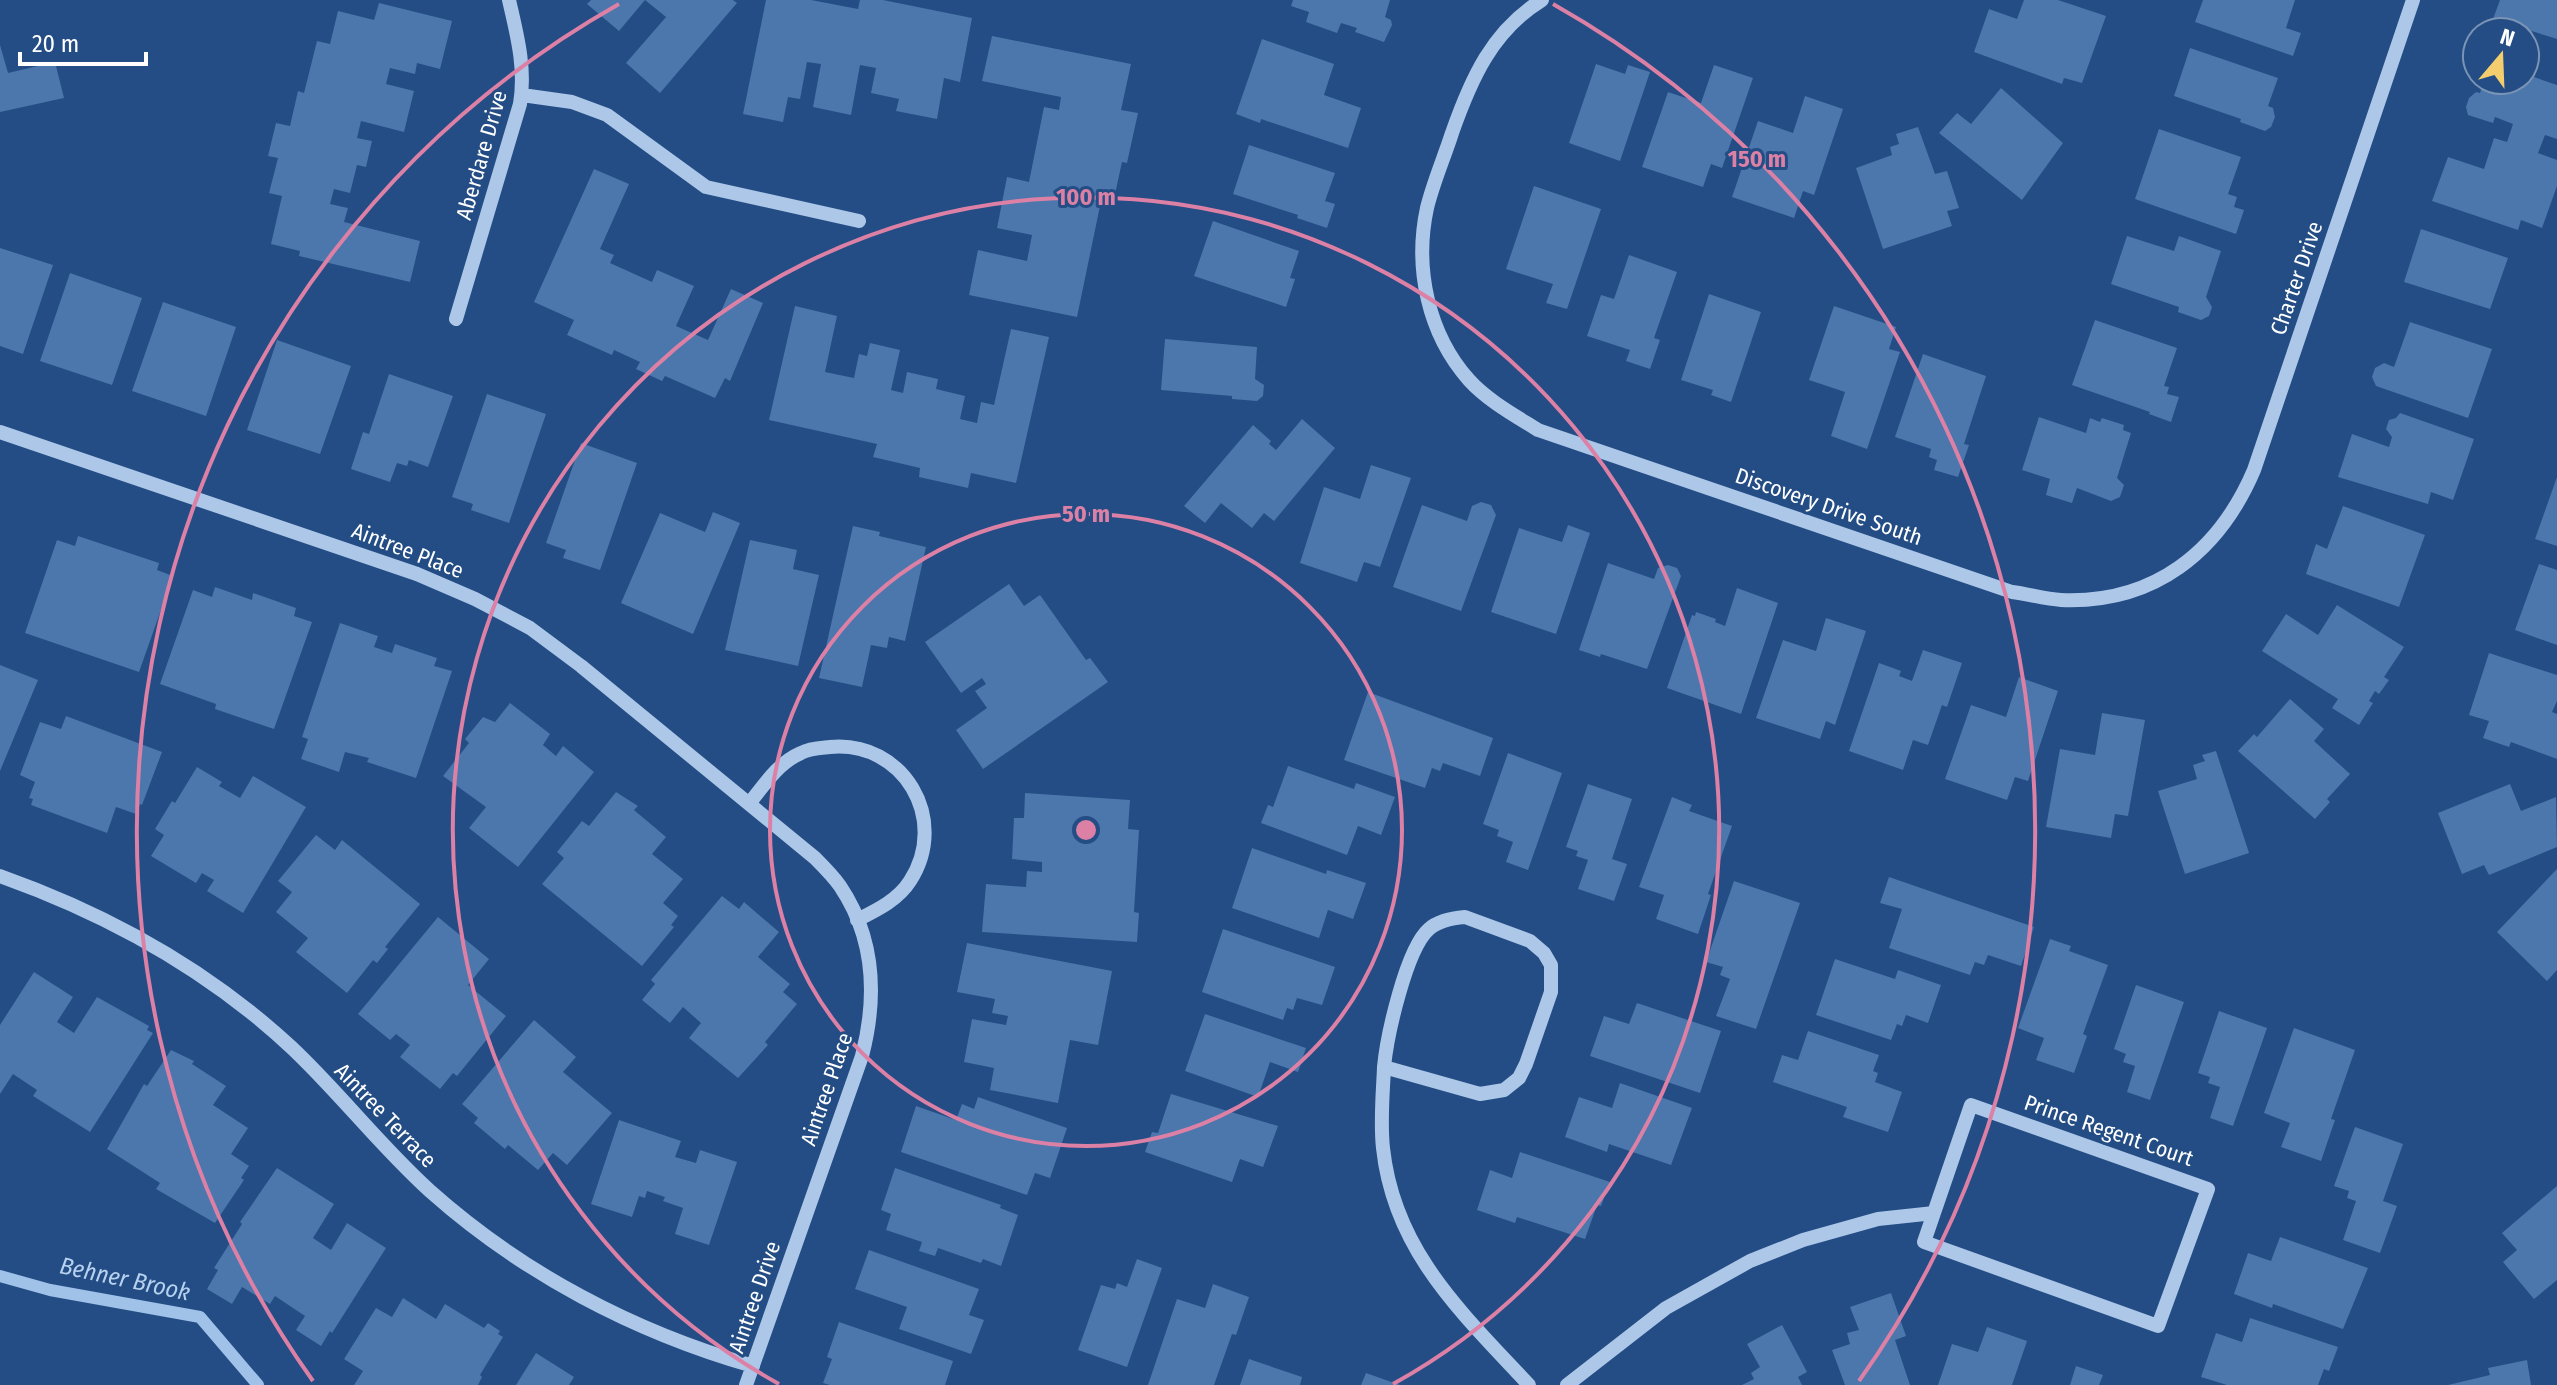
<svg xmlns="http://www.w3.org/2000/svg" width="2557" height="1385" font-family="'Fira Sans Condensed',sans-serif">
<style>
.lines{fill:none;stroke-linecap:round;stroke-linejoin:round}
.stream{stroke:#a0c2e9;stroke-width:12}
.building{fill:#4b77ac}
.minor{stroke:#acc7e8;stroke-width:14}
.ring{fill:none;stroke:#dd80a5;stroke-width:4}
.labels{text-anchor:middle;stroke-width:6;stroke-linejoin:round;paint-order:stroke}
.street-label{font-size:22px;fill:#fff;stroke:#234d84}
.water-label{font-size:24px;font-style:italic;fill:#b7d1f0;stroke:#234d84}
.centre{fill:#dd80a5;stroke:#234d84;stroke-width:4}
.ring-label{font-size:24px;text-anchor:middle;font-weight:bold;fill:#dd80a5;stroke:#234d84;stroke-width:6;stroke-linejoin:round;paint-order:stroke}
</style>
<rect width="100%" height="100%" fill="#234d84"/>
<g class="lines">
<path class="stream" d="M0,1276l50,14 150,27 58,68"/>
</g>
<path class="building" d="M591,0h54l-26,31 -32,-27z
M645,0h88l4,3 -77,90 -34,-30 40,-46z
M766,0h45l47,9 2,-9h23l89,18 -12,64 -16,-4 -7,41 -41,-8 3,-12 -28,-6 5,-25 -16,-3 -9,50 -38,-8 8,-43 -14,-2 -7,37 -12,-2 -5,25 -40,-8z
M1293,0h97l-5,17 6,3 1,5 -8,17 -29,-10 2,-4 -16,-5 -4,10 -31,-11 3,-10 -18,-6z
M2024,0h34l48,16 -24,67 -18,-5 -2,6 -88,-32 15,-43 28,10z
M2203,0h92l-9,28 15,5 -8,23 -98,-34z
M2500,0h57v39l-64,-20z
M379,3l73,18 -12,48 -23,-6 -2,11 -25,-6 -4,16 28,7 -10,41 -43,-11 -4,17 15,3 -6,26 -9,-2 -7,28 -16,-4 -4,15 18,4 -4,14 76,19 -10,41 -111,-26 1,-5 -29,-7 11,-48 -13,-3 9,-35 -10,-2 8,-33 14,3 8,-35 6,2 13,-52 13,3 8,-33 36,9z
M992,36l139,28 -10,46 17,3 -11,50 -5,-1 -10,46 -12,-2 -23,111 -108,-22 9,-45 49,11 5,-26 -35,-7 10,-51 22,5 15,-75 15,3 2,-13 -79,-16z
M1262,39l72,25 -10,31 37,13 -13,40 -87,-29 -1,4 -24,-9z
M0,45l8,28 47,-11 9,36 -64,14z
M2190,48l88,30 -10,28 5,2 2,9 -4,10 -6,4 -25,-9 1,-3 -67,-23z
M1596,64l29,10 3,-9 22,7 -30,89 -51,-18z
M1714,65l39,13 -31,90 -11,-4 -8,23 -61,-20 26,-75 33,11z
M2525,74l32,11v54l-12,-4 -7,18 19,7v26l-15,42 -21,-8 -3,10 -86,-29 16,-44 36,12 10,-31 13,4 6,-18 -18,-7 -2,6 -25,-8 -2,-8 3,-9 7,-6 4,1 4,-13h41z
M2001,88l62,55 -41,57 -83,-67 18,-20 14,11z
M1805,96l38,13 -29,86 -11,-4 -9,27 -62,-21 26,-76 35,12z
M1918,127l17,47 12,-3 12,37 -12,3 5,15 -69,23 -27,-81 36,-13 -2,-8 9,-3 -3,-10z
M2159,129l82,28 -13,37 9,3 -3,10 10,3 -8,24 -101,-35z
M1249,145l86,28 -10,28 10,3 -8,24 -30,-10 1,-3 -65,-21z
M594,169l35,15 -29,65 14,6 -4,8 42,19 5,-12 37,16 -18,40 32,14 23,-51 32,14 -33,78 -5,-3 -10,20 -50,-22 -3,5 -26,-12 4,-7 -26,-12 -2,5 -45,-20 7,-15 -40,-18z
M1534,186l67,23 -34,100 -21,-6 7,-19 -47,-15z
M1213,221l86,30 -9,27 5,1 -9,28 -92,-31z
M2421,229l87,29 -18,51 -86,-27z
M2127,236l47,15 5,-15 42,15 -15,46 6,10 -3,9 -8,4 -23,-8 1,-5 -68,-23z
M0,248l53,17 -30,89 -23,-8z
M1629,255l48,17 -23,66 6,2 -10,29 -24,-8 4,-11 -43,-14 14,-41 13,4z
M70,273l72,25 -30,87 -72,-24z
M1709,294l52,18 -30,90 -20,-7 2,-5 -32,-10z
M163,302l73,25 -30,89 -74,-25z
M795,306l42,10 -12,56 29,6 5,-24 8,2 3,-13 30,7 -9,40 12,3 4,-21 31,7 -2,10 29,7 -5,23 17,4 4,-21 13,3 17,-76 38,8 -33,146 -45,-10 -3,15 -49,-11 1,-9 -47,-11 4,-13 -108,-24z
M1834,306l62,21 -7,22 11,3 -33,97 -36,-13 14,-44 -36,-12z
M2095,320l82,28 -13,38 5,1 -2,7 12,3 -8,25 -22,-8 1,-2 -78,-27z
M2410,322l82,27 -24,69 -92,-32 -4,-9 3,-9 9,-5 10,4z
M1165,339l92,8 -2,32 9,6 -1,11 -6,5 -25,-2v-3l-71,-6z
M277,340l74,26 -31,88 -73,-24z
M1923,354l63,22 -22,68 5,1 -11,32 -24,-7 3,-10 -8,-3 2,-8 -36,-12z
M389,374l64,22 -25,71 -19,-7 -2,6 -10,-3 -7,19 -39,-13 12,-37 6,2z
M487,394l59,20 -37,109 -38,-13 2,-6 -21,-7z
M2400,413l74,26 -21,61 -22,-8 -3,12 -90,-27 14,-43 37,13 3,-10 -6,-8 3,-9 7,-2z
M2039,417l47,16 4,-15 10,4 2,-4 22,7 -1,5 8,3 -14,45 7,7 -4,12 -9,4 -34,-13 -5,15 -26,-8 4,-16 -28,-9z
M1302,419l33,29 -61,73 -10,-8 -12,15 -31,-25 -16,20 -21,-17 69,-81 18,16 -2,3 7,6z
M581,443l56,20 -37,107 -37,-12 3,-8 -20,-7z
M1371,465l40,13 -31,89 -16,-5 -7,20 -57,-19 24,-76 36,12z
M2557,477v69l-22,-7z
M1481,502l10,3 5,10 -35,96 -68,-24 29,-82 45,16 5,-15z
M2343,506l82,29 -26,72 -93,-33 10,-30 11,5z
M713,512l27,11 -47,111 -72,-31 39,-90 45,19z
M1568,525l22,8 -34,101 -65,-22 28,-84 43,14z
M853,526l27,6 -1,4 47,11 -21,94 -16,-4 -2,11 -16,-3 -9,42 -43,-9z
M78,536l81,27 -2,7 16,6 -34,96 -114,-39 32,-93 18,6z
M750,540l47,10 -4,19 26,6 -21,91 -73,-16z
M1608,563l46,16 4,-11 10,-3 9,3 4,8 -34,93 -46,-15 -1,3 -21,-7z
M2539,564l18,6v75l-42,-15z
M1009,584l15,22 16,-11 46,65 4,-2 18,24 -125,87 -27,-39 31,-22 -12,-17 11,-7 -4,-6 -21,15 -36,-51z
M215,587l37,13 1,-7 43,15 -2,8 18,6 -38,107 -59,-20 1,-5 -56,-20 33,-94 19,7z
M1737,588l41,15 -37,111 -74,-26 25,-73 3,1 1,-4 20,7 -1,3 10,4z
M2337,605l67,42 -20,30 5,3 -10,14 -4,-3 -6,10 4,2 -14,22 -27,-17 6,-9 -76,-48 24,-37 32,21z
M1826,618l40,13 -31,94 -9,-4 -6,18 -64,-21 27,-78 33,11z
M340,623l38,13 -4,11 18,6 3,-9 42,14 -3,8 18,5 -36,107 -49,-16 2,-4 -24,-6 -6,20 -38,-13 7,-20 -6,-2z
M1923,650l39,13 -15,44 -5,-2 -14,40 -15,-5 -10,30 -54,-19 30,-88 22,8 -2,5 13,5z
M2489,653l68,22v26l-5,11 5,2v45l-46,-17 -2,5 -26,-9 6,-17 -20,-6z
M0,665l38,15 -38,91z
M2019,677l39,14 -30,90 -13,-4 -8,23 -62,-21 26,-74 35,12z
M1368,692l125,46 -13,38 -37,-13 -3,8 -8,-3 -7,20 -81,-28z
M2290,699l34,30 -10,12 36,33 -23,25 3,3 -15,17 -77,-68 16,-17 3,3z
M510,703l40,31 -7,11 13,11 7,-10 31,26 -76,95 -49,-39 17,-21 -43,-31 26,-33 -4,-4 18,-22 12,5z
M2102,713l43,7 -17,96 -13,-2 -4,24 -65,-11 14,-78 35,6z
M66,716l96,36 -20,53 -2,-1 -4,10 -20,-7 -9,26 -76,-28 2,-6 -4,-1 6,-16 -15,-7 20,-53 21,7z
M2216,751l33,102 -64,21 -27,-83 39,-12 -4,-14 12,-4 -3,-6z
M1508,753l54,20 -34,97 -22,-8 7,-20 -16,-6 2,-6 -16,-6z
M1288,766l66,23 2,-6 39,14 -14,38 -23,-9 -11,29 -86,-32 7,-18 5,2z
M197,767l25,15 -3,4 21,12 13,-22 53,31 -63,106 -36,-22 7,-11 -12,-7 -6,10 -45,-27 13,-21 -9,-6 17,-28 3,2z
M1588,784l44,15 -20,60 15,5 -13,37 -36,-12 10,-29 -12,-4 2,-5 -12,-4z
M2510,784l11,27 35,-14 1,50 -68,28 -5,-10 -22,9 -24,-61z
M616,792l22,14 -4,4 32,27 -14,17 31,25 -20,24 15,13 -7,9 3,2 -32,39 -100,-82 22,-26 -7,-6 25,-31 7,5z
M1025,793l105,7 -2,29 11,1 -5,82 5,1 -2,29 -155,-10 4,-48 40,3 1,-16 15,1v-10l-30,-3 2,-41h10z
M1672,797l20,8 -3,6 43,15 -24,68 3,1 -13,39 -42,-15 8,-24 -25,-8z
M316,835l19,15 7,-10 78,64 -35,43 3,2 -11,14 -4,-3 -26,33 -51,-41 12,-14 -32,-26 16,-20 -14,-11z
M1252,848l74,26 1,-4 39,13 -13,36 -25,-9 -9,28 -87,-30z
M2557,869v101l-10,11 -50,-49z
M1889,877l145,50 -13,39 -33,-11 -4,10 -9,-3 -5,13 -81,-27 13,-39 -22,-6z
M1734,881l66,22 -44,126 -40,-13 14,-37 -10,-4 3,-8 -17,-5z
M722,896l17,13 5,-7 35,30 -21,25 32,27 -7,8 14,12 -32,38 3,3 -30,33 -49,-40 12,-15 -18,-16 -13,16 -28,-23 13,-16 -4,-4z
M438,917l51,42 -21,26 38,31 -49,60 -4,-3 -13,16 -40,-32 10,-12 -14,-11 -6,6 -32,-26z
M1223,929l112,38 -13,38 -25,-7 -4,12 -6,-2 -4,12 -81,-28z
M2050,939l21,7 -2,5 39,14 -25,69 4,2 -13,37 -38,-13 8,-22 -26,-10z
M967,943l145,28 -14,74 -28,-5 -12,63 -68,-13 4,-22 -30,-6 8,-43 34,6 2,-9 -16,-3 3,-14 -38,-7z
M1835,959l60,20 3,-9 43,15 -13,38 -22,-8 -4,11 -5,-2 -6,16 -75,-25z
M34,972l39,25 -16,25 17,11 23,-36 52,29 -2,4 6,3 -63,99 -57,-36 4,-6 -24,-16 -13,20v-69z
M2136,985l48,17 -34,98 -23,-8 8,-26 -12,-4 3,-8 -12,-5z
M1637,1003l84,28 -21,62 -110,-37 14,-40 25,8z
M2219,1011l48,17 -34,98 -23,-8 10,-31 -12,-4 2,-6 -12,-4z
M1205,1014l101,34 -8,24 -28,-10 -12,35 -73,-26z
M534,1020l42,37 -13,15 49,41 -45,52 -14,-12 -15,17 -30,-25 -3,4 -31,-26 4,-5 -16,-14z
M2294,1028l61,22 -24,69 4,1 -14,41 -40,-14 9,-24 -26,-10z
M1808,1031l71,24 -6,16 5,2 -3,9 27,10 -14,40 -45,-15 4,-10 -74,-25 9,-27 16,5z
M171,1050l23,11 -2,3 34,22 -13,19 35,23 -17,26 18,12 -8,12 3,2 -29,43 -59,-34 4,-6 -53,-34 37,-65 3,2z
M1620,1083l72,25 -21,57 -62,-21 -2,8 -42,-15 14,-40 33,11z
M1171,1094l107,32 -15,41 -23,-8 -8,23 -87,-30 7,-20 6,1z
M978,1097l89,31 -17,50 -15,-5 -8,22 -126,-43 15,-46 40,14 6,-16 12,5z
M619,1120l62,21 -6,16 21,6 4,-13 37,12 -28,83 -34,-11 8,-26 -20,-7 2,-4 -18,-6 -2,7 -6,-2 -7,21 -41,-13z
M2355,1127l48,17 -20,57 14,5 -17,47 -37,-13 13,-39 -9,-3 2,-7 -15,-5z
M1520,1152l90,30 -9,24 -4,-1 -12,34 -68,-22 -2,6 -38,-13 13,-40 22,8z
M277,1168l57,36 -21,34 18,12 16,-27 39,25 -54,85 -2,-2 -9,15 -25,-16 9,-14 -30,-20 -5,8 -28,-17 -10,17 -25,-15 11,-19 -4,-2 28,-44 -2,-2z
M895,1168l106,37 -1,3 18,7 -17,51 -18,-7 -2,4 -43,-15 -3,8 -16,-5 3,-9 -36,-12 5,-16 -10,-4z
M2557,1186v94l-23,19 -31,-37 14,-12 -15,-17z
M2280,1237l88,31 -25,61 -70,-25 -1,4 -38,-14 14,-41 23,8z
M869,1250l110,39 -10,26 15,5 -13,34 -72,-25 8,-22 -52,-18z
M1137,1259l25,9 -35,99 -49,-17 23,-65 14,4 2,-6 10,4z
M1213,1284l36,13 -13,38 -4,-1 -18,51h-66l29,-86 28,9z
M1891,1293l15,43 -11,4 15,45h-65l-13,-35 18,-6 -3,-11 12,-3 -9,-23z
M403,1298l33,21 9,-15 39,24 4,-5 12,8 -2,3 5,3 -23,38 2,2 -4,8h-124l9,-14 -19,-12 32,-51 16,9z
M2250,1318l88,29 -9,24 -5,-2 -6,16h-91l-26,-8 15,-44 26,9z
M839,1322l114,39 -8,24h-115l-7,-2 9,-24 -5,-2z
M1782,1325l25,47 -9,5 4,8h-60l12,-6 -3,-6 9,-6 -13,-23z
M1987,1327l40,14 -15,44h-74l14,-41 26,8z
M536,1353l38,24 -5,8h-53z
M1249,1359l53,18 -2,8h-60z
M2527,1360l4,25h-83l42,-10 -2,-7z
M2076,1366l27,9 -4,10h-29z
M1366,1373l34,12h-39z"/>
<g class="lines">
<path class="minor" d="M1542,0c-50,31 -71,79 -90,133 -8,25 -19,50 -25,75 -13,60 1,126 42,172 18,20 45,35 69,50l474,162c16,2 33,7 49,8 93,4 158,-48 193,-130l159,-470
M522,95l50,7 35,13 99,72 153,34
M456,319l64,-215c6,-36 -3,-69 -11,-104
M0,432l417,142 58,25 55,29 51,38 234,192c9,9 18,18 25,28 35,52 37,112 22,170l-116,329
M749,804c15,-19 29,-41 52,-51 9,-5 19,-5 29,-6 73,-7 120,72 80,134 -12,19 -33,29 -53,39
M0,876c107,38 207,93 291,171 49,46 89,99 139,144 92,82 204,141 323,175
M1465,917l65,24 14,12 7,12v27l-25,72 -7,14 -15,12 -24,4 -96,-27c3,-31 22,-118 45,-138 10,-9 24,-11 36,-12z
M1384,1067c-1,26 -4,54 -1,81 11,103 79,165 146,237
M1971,1105l237,84 -50,137 -234,-84z
M1567,1385l99,-77 84,-47 53,-21 75,-21 56,-6"/>
</g>
<g class="ring">
<circle cx="1086" cy="830" r="316"/>
<path d="M779 1384A633 633 0 1 1 1393 1384"/>
<path d="M313 1381A949 949 0 0 1 619 4M1553 4A949 949 0 0 1 1859 1381"/>
</g>
<g class="labels">
<g class="street-label">
<text transform="translate(481 155) rotate(-74)" y="8">Aberdare Drive</text>
<text transform="translate(2296 278) rotate(-71)" y="8">Charter Drive</text>
<text transform="translate(1829 506) rotate(19)" y="8">Discovery Drive South</text>
<text transform="translate(408 550) rotate(21)" y="8">Aintree Place</text>
<text transform="translate(826 1089) rotate(-71)" y="8">Aintree Place</text>
<text transform="translate(386 1115) rotate(46)" y="8">Aintree Terrace</text>
<text transform="translate(2109 1130) rotate(19)" y="8">Prince Regent Court</text>
<text transform="translate(754 1297) rotate(-71)" y="8">Aintree Drive</text>
</g>
<g class="water-label">
<text transform="translate(125 1279) rotate(12)" y="8">Behner Brook</text>
</g>
</g>
<circle cx="1086" cy="830" r="12" class="centre"/>
<g class="ring-label">
<text x="1757" y="167">150 m</text>
<text x="1086" y="205">100 m</text>
<text x="1086" y="522">50 m</text>
</g>
<g transform="translate(2501 56) rotate(19)"><circle r="38" fill="#234d84" stroke="#7b94b5" stroke-width="2"/>
<path d="M0-6L14 30L0 20L-14 30Z" fill="#f4cd6e"/>
<text y="-12" font-size="22" font-weight="bold" text-anchor="middle" fill="#ffffff">N</text>
</g>
<path d="M20 52v12h126v-12" fill="none" stroke="#ffffff" stroke-width="4"/>
<text x="32" y="52" font-size="24" fill="#ffffff" stroke="#234d84" stroke-width="6" paint-order="stroke">20 m</text>
</svg>
